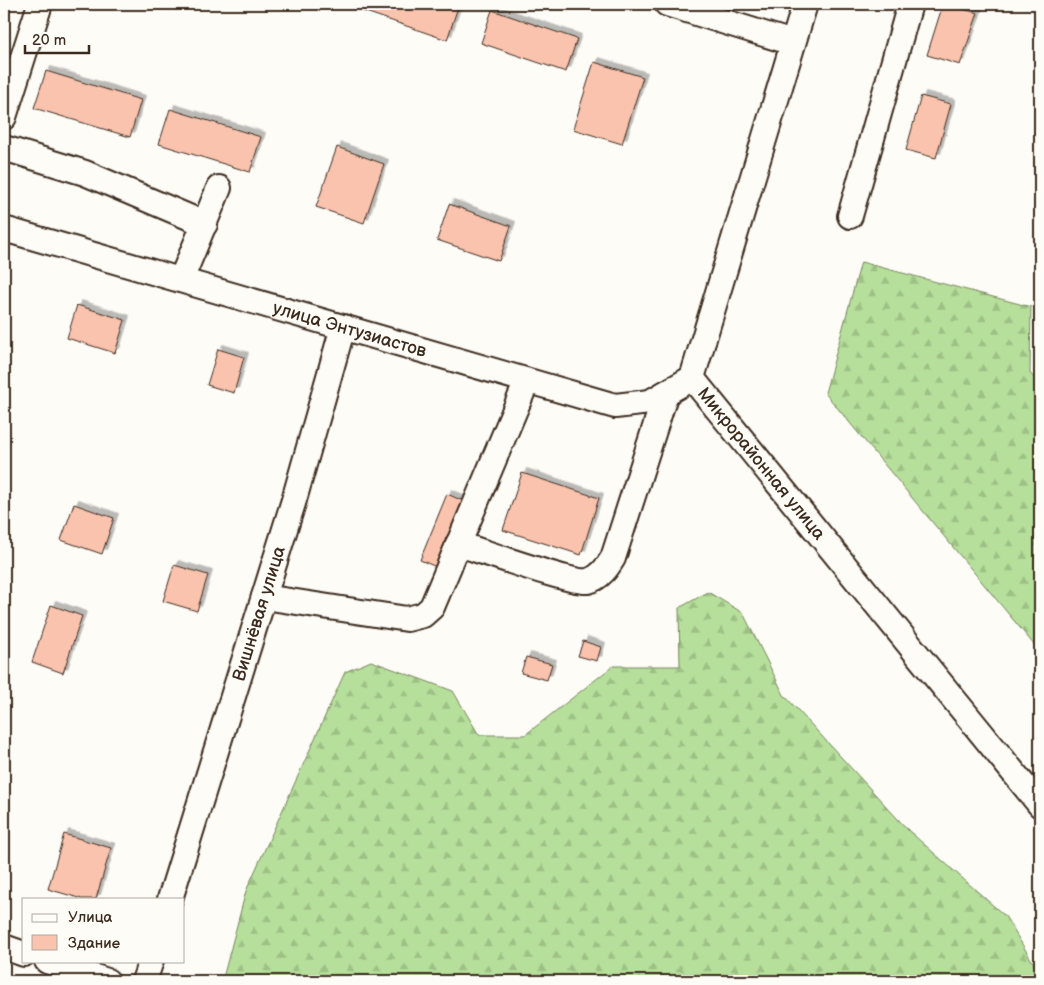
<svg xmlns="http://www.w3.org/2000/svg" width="1044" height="985" viewBox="0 0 1044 985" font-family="'Balsamiq Sans',sans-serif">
<defs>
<pattern id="forest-firs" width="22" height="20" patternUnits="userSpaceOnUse" patternTransform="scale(1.25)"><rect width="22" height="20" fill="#b6df9b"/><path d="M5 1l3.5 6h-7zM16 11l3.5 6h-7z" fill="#9dc085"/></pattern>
<filter id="shadow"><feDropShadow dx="4.5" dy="-4.5" stdDeviation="0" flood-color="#0004"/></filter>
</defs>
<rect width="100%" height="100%" fill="#fdfcf7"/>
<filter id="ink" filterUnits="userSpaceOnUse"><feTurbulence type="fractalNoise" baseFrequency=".02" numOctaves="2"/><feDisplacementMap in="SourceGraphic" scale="10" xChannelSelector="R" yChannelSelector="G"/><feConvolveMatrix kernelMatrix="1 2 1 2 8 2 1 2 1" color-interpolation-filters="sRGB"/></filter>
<g filter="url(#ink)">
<path fill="url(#forest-firs)" stroke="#78845c" d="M 861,262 L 1031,307 L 1030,373 L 1040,385 L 1040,652 L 825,393 Z
M 708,592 L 743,613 L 784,695 L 908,830 L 1005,916 L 1040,974 L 1040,981 L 225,981 L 223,978 L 246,891 L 345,672 L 371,661 L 453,691 L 479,735 L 525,735 L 613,666 L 680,666 L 679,608 Z"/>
<path fill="#fac3ae" stroke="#3b2a1e" filter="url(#shadow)" d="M 362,4 L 459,4 L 447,40 L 360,10 Z
M 943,4 L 978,13 L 960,65 L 927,55 Z
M 492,10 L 577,39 L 566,72 L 481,43 Z
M 594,62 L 643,77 L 622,144 L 573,129 Z
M 46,71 L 141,100 L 130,137 L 34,108 Z
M 921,96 L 951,104 L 936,158 L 906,150 Z
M 170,109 L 261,137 L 250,172 L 159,144 Z
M 337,147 L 384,164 L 364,223 L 316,207 Z
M 449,204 L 511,226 L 499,261 L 437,240 Z
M 77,305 L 125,320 L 115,353 L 67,338 Z
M 218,349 L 244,357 L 234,393 L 207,385 Z
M 522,473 L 599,498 L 581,555 L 503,530 Z
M 447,494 L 468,503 L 441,569 L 420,560 Z
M 74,504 L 114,518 L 102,554 L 61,540 Z
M 174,565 L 208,575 L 197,611 L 163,601 Z
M 51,605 L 82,616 L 63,673 L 32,662 Z
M 583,641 L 601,647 L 597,661 L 578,656 Z
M 526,657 L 552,664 L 547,680 L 521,673 Z
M 64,834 L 111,848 L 96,899 L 82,899 L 48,889 Z"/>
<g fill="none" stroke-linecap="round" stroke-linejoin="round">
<defs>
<g id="minor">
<path d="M 667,4 L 793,43"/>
<path id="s1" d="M 805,4 L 692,378 L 1040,805"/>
<path d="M 4,117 L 40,4"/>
<path d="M 4,148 L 85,173 L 205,224"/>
<path d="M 850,216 L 910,4"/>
<path id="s2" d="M 4,229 L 615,406 L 650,402 L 692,378"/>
<path d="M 181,280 L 219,188"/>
<path d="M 458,544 C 480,550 572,584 588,581 C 600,578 607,568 613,558 L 666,393"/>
<path d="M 264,597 L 407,619 L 423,615 L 432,607 L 527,381"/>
<path id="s3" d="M 170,899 L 294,500 L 343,327"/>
<path d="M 4,947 L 24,954"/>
<path d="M 47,961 L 107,981"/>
<path d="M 144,981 L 151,961"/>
</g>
</defs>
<use href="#minor" stroke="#3b2a1e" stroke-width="28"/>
<use href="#minor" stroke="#fdfcf7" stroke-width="24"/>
</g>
</g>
<g text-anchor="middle" stroke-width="4.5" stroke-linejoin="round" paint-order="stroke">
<g font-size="18" fill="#3b2a1e" stroke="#fdfcf7">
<text dy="6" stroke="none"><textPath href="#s2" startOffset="360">улица Энтузиастов</textPath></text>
<text dy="6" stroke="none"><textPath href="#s1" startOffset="501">Микрорайонная улица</textPath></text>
<text dy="6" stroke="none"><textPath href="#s3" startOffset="299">Вишнёвая улица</textPath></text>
</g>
</g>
<rect width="1044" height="985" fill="none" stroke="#fdfcf7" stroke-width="20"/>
<rect x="10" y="10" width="1024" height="965" fill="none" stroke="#3b2a1e" stroke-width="2" filter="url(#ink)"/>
<rect x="22" y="898" width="162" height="65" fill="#fdfcf7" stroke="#afa8a0"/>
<rect x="32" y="914" width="25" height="8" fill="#fdfcf7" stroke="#afa8a0"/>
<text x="68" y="922" font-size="15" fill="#3b2a1e">Улица</text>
<rect x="32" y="935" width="25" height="15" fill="#fac3ae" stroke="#afa8a0"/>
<text x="68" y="948" font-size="15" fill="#3b2a1e">Здание</text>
<path d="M25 45v8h64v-8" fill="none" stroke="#3b2a1e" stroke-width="2.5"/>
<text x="32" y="45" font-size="15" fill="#3b2a1e" stroke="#fdfcf7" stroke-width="4" paint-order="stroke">20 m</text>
</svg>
